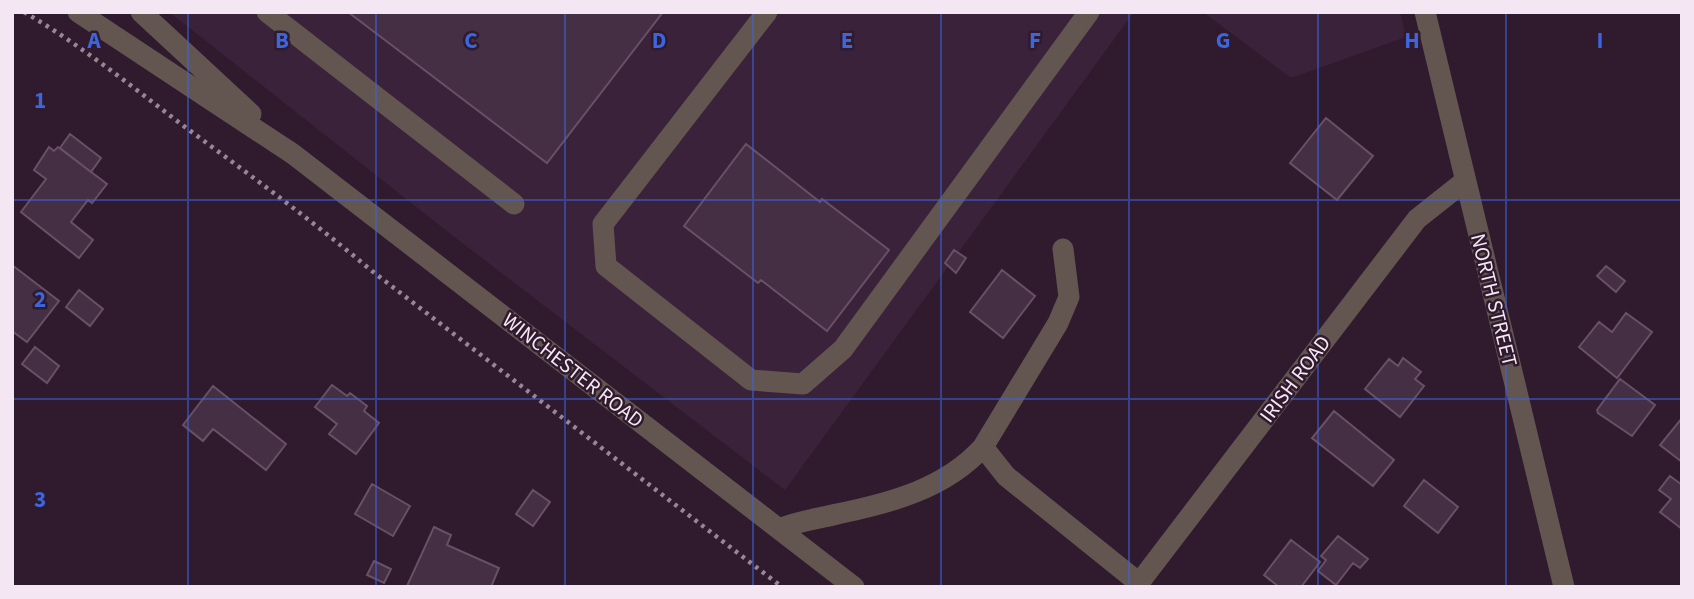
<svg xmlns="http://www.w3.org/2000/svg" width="1694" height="599" viewBox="0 0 1694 599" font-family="'Source Sans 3',sans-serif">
<rect width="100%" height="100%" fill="#2f1a2e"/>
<path fill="#3b223b" d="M 169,12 L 1134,12 L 785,490 L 448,232 Z
M 1203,12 L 1400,12 L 1406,37 L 1291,78 Z"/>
<path fill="#452f44" stroke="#685067" stroke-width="2" d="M 348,12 L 663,12 L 547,163 Z
M 1326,118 L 1373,156 L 1337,200 L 1290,163 Z
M 70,134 L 101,158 L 91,172 L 60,148 Z
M 746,144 L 820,202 L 822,199 L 889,250 L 827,331 L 761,280 L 758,283 L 684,226 Z
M 49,147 L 54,151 L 58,147 L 107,184 L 92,203 L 88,200 L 71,222 L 93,240 L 79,258 L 21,212 L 46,179 L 34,170 Z
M 954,250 L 966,258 L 956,273 L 945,263 Z
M 12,265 L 59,301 L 27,342 L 12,331 Z
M 1606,266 L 1625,281 L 1616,292 L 1597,276 Z
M 1002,270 L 1035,296 L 1003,338 L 970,312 Z
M 79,290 L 103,309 L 90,326 L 66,307 Z
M 1626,313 L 1652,332 L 1617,378 L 1579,347 L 1599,322 L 1612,332 Z
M 35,347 L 59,366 L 47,383 L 22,364 Z
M 1403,358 L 1421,372 L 1415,379 L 1424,386 L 1400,417 L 1365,389 L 1389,359 L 1398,366 Z
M 1620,379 L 1655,405 L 1632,436 L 1598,413 L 1597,410 Z
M 332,385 L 347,396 L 350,393 L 367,406 L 364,411 L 379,423 L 356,454 L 329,434 L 337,424 L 315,407 Z
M 213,386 L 286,444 L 266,470 L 213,429 L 203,441 L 183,425 Z
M 1334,411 L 1394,460 L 1373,486 L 1312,438 Z
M 1682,418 L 1682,462 L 1660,445 Z
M 1670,476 L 1682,485 L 1682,529 L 1660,512 L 1671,499 L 1659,490 Z
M 1424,480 L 1458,507 L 1438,533 L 1404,506 Z
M 372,484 L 410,506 L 393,536 L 355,514 Z
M 533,490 L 550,502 L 533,526 L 516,514 Z
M 434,527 L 451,535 L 447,545 L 499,568 L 491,587 L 407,586 Z
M 1338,536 L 1368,559 L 1360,568 L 1353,563 L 1336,585 L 1318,571 L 1326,560 L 1321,556 Z
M 1291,540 L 1320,562 L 1301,587 L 1279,587 L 1264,575 Z
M 374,561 L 391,569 L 384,583 L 367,575 Z"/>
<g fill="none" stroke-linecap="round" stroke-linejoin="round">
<path stroke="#988697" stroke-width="4.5" stroke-dasharray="3.5 5" stroke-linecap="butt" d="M 24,12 C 79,44 130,85 181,124 C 246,172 310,219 372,271 L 782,587"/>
<path stroke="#635550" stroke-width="21" d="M 78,12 L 293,154 L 854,587
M 141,12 L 251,114
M 267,12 L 514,204
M 767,12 L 603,224 L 606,266 L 751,380 L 803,384 L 843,349 L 1089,12
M 1425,12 L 1564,587
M 983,447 L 1058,323 L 1069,297 L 1063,249
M 779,529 C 798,521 817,519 837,514 C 890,503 945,489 983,447 L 1006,476 L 1139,583
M 1136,587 L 1417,219 L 1465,181"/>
</g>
<path fill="none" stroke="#3d65dc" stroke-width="2" stroke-opacity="0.55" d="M 188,12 L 188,587M 376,12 L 376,587M 565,12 L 565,587M 753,12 L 753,587M 941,12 L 941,587M 1129,12 L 1129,587M 1318,12 L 1318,587M 1506,12 L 1506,587M 12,200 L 1682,200M 12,399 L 1682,399"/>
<g text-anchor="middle" stroke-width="5" stroke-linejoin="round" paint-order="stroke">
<g font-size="21" fill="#f4e6f3" stroke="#2f1a2e">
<text transform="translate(1494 300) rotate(76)" y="7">NORTH STREET</text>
<text transform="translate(573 370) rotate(38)" y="7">WINCHESTER ROAD</text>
<text transform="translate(1295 379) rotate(-53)" y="7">IRISH ROAD</text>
</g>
</g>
<g font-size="23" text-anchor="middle" font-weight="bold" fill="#3d65dc" stroke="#2f1a2e" stroke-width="5" stroke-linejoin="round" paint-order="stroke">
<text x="94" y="48">A</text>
<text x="282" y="48">B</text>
<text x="471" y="48">C</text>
<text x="659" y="48">D</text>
<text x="847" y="48">E</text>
<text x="1035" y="48">F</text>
<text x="1223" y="48">G</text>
<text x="1412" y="48">H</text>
<text x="1600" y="48">I</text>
<text x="40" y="108">1</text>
<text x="40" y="307">2</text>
<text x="40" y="507">3</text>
</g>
<rect width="1694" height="599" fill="none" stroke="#f4e6f3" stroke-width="28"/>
</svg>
